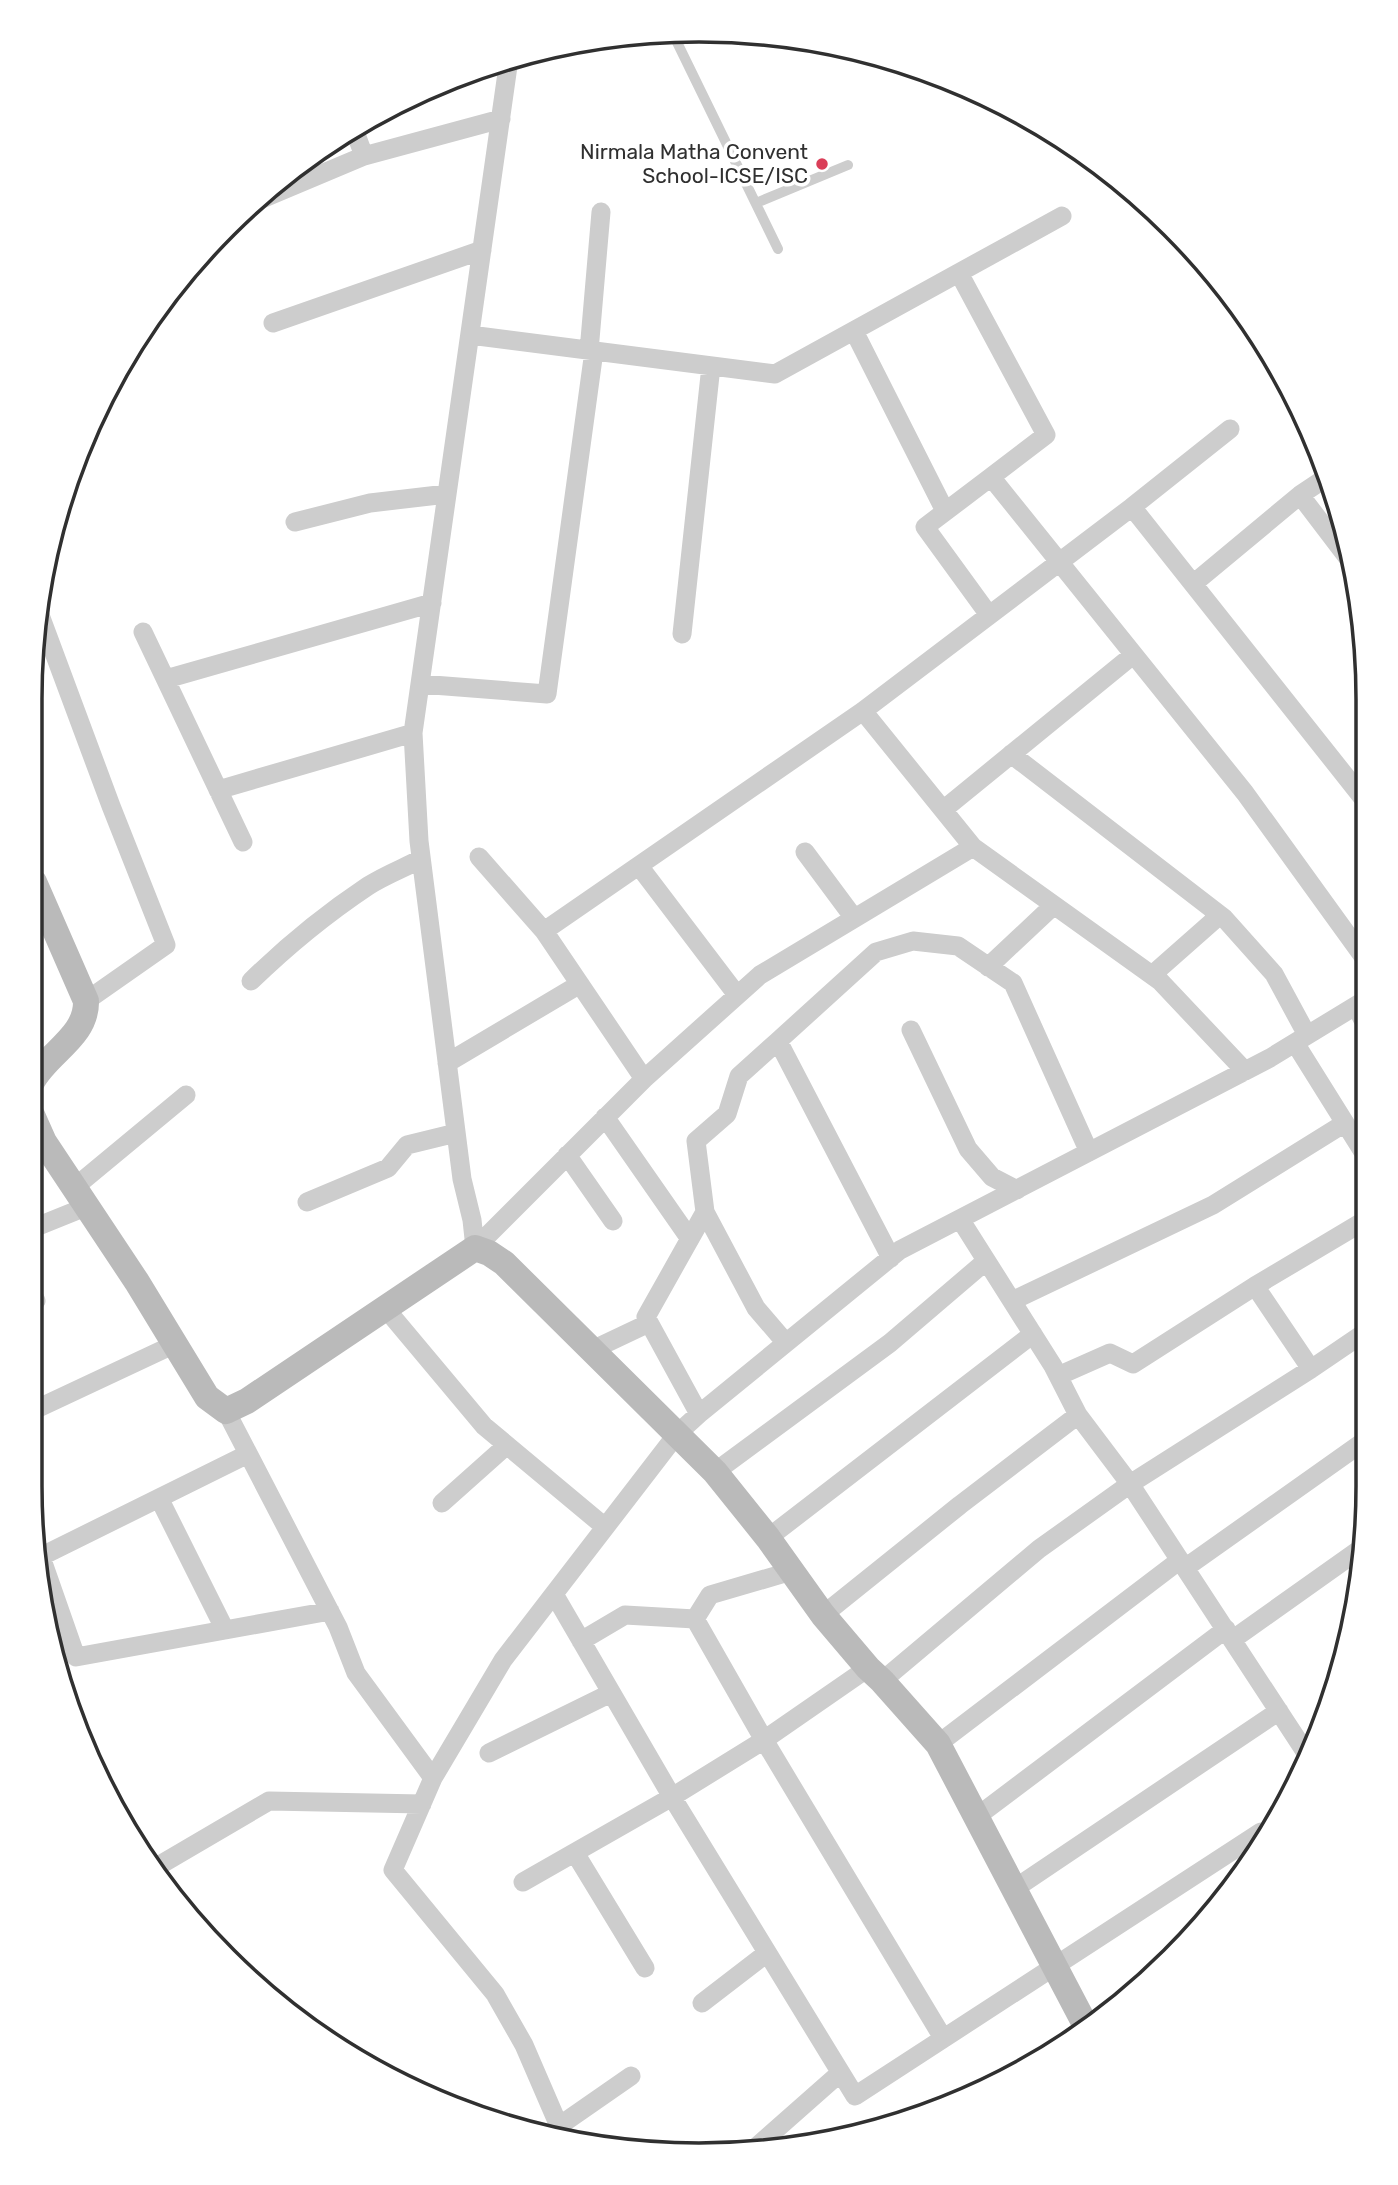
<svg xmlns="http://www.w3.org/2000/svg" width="1398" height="2185" viewBox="0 0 1398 2185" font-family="Rubik,sans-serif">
<rect width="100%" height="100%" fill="#fff"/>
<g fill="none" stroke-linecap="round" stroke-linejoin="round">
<path stroke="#cdcdcd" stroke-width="10" d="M 672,32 L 778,249
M 756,203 L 848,165"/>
<path stroke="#cdcdcd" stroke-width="19" d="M 354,129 L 364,156
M 257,201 L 364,156 L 501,119
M 959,273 L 1046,435 L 991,477
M 273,323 L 482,250
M 854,331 L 945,511
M 470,335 L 775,374 L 1062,216
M 589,351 L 601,212
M 1300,495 L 1351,562
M 1132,507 L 1230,429
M 295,522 L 370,503 L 447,494
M 1193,584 L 1300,495 L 1327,477
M 37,607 L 111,806 L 166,945 L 86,1001
M 989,615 L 925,527 L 991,477 L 1245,793 L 1365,959
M 143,632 L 243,842
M 682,634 L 711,366
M 166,679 L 432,603
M 420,684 L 547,694 L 594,351
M 863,711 L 973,847
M 1011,754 L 1224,918 L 1274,974 L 1307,1035
M 218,790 L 413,733
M 943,810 L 1133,655
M 805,852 L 854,918
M 479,857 L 544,931
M 639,866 L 737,995
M 988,967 L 1054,905
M 1152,975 L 1220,915
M 251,981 C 287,946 326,914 368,886 C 385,875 404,868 421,859
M 1356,1006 L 1365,1024
M 911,1030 L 968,1149 L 992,1177 L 1017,1190
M 778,1041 L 876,952 L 913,941 L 958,946 L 1013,983 L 1089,1152
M 1295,1043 L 1365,1155
M 447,1063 L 580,984
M 644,1079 L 544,931 L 863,711 L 1132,507 L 1366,802
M 605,1117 L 690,1239
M 567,1155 L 613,1221
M 75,1187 L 186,1095
M 307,1202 L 388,1168 L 407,1145 L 456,1133
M 705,1212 L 756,1308 L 786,1343
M 960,1219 L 1053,1366 L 1078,1415 L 1130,1484 L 1308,1756
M 31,1229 L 88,1206
M 475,1248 L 472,1220 L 462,1179 L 419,841 L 413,733 L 509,59
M 475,1248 L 644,1079 L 760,975 L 973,847 L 1160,981 L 1245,1071
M 31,1290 L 36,1301
M 1012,1301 L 1213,1205 L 1345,1123
M 386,1309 L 484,1426 L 605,1527
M 592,1350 L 649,1323
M 1311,1369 L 1364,1333
M 1058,1376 L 1110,1353 L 1133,1364 L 1255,1286
M 226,1411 L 338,1627 L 356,1673 L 433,1778 L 393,1870 L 495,1994 L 524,2045 L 562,2133
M 30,1412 L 175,1344
M 699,1414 L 646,1317 L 705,1212 L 696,1141 L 727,1114 L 739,1076 L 778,1041 L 891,1258
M 715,1472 L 890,1343 L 986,1261
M 159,1498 L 225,1630
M 442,1503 L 507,1445
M 768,1538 L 1033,1334
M 42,1556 L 248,1454
M 41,1557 L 76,1657 L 330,1611
M 1185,1568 L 1363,1442
M 554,1594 L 672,1797 L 855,2096 L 1261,1832
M 823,1615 L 960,1505 L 1078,1415
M 695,1619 L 764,1740 L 868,1668
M 1232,1640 L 1363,1547
M 581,1641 L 625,1615 L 695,1619 L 710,1595 L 792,1571
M 882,1681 L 1039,1549 L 1130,1484 L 1311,1369 L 1255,1286 L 1364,1221
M 938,1744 L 1180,1560
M 489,1753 L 611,1693
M 433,1778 L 503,1660 L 677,1434 L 699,1414 L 900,1250 L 1270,1058 L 1365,1000
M 975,1818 L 1226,1629
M 575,1853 L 645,1968
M 153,1869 L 269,1801 L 422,1804
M 523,1882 L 672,1797 L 764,1740 L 943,2038
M 1014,1889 L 1279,1711
M 702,2003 L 767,1953
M 559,2126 L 631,2076
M 755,2148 L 840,2073"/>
<path stroke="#bababa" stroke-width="26" d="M 32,1082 C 47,1053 87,1037 86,1001 L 34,882
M 32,1115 L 44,1142 L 137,1282 L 207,1397 L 226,1411 L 247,1401 L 475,1248 L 489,1253 L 504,1263 L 715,1472 L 768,1538 L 823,1615 L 868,1668 L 882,1681 L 938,1744 L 1087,2028"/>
</g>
<circle fill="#da3e58" stroke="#fff" stroke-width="2.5" cx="822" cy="164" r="7"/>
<g text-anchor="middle" stroke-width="7" stroke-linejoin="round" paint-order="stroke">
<g font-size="21" fill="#303030" stroke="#fff" text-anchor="end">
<text x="808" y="159">Nirmala Matha Convent<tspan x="808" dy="24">School-ICSE/ISC</tspan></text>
</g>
</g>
<path d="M0 0H1398V2185H0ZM699 42H699A657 657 0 0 1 1356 699V1486A657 657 0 0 1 699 2143H699A657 657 0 0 1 42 1486V699A657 657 0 0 1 699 42Z" fill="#fff" fill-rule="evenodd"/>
<path fill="none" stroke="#303030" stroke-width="3.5" d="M699 42H699A657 657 0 0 1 1356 699V1486A657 657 0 0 1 699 2143H699A657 657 0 0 1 42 1486V699A657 657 0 0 1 699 42Z"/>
</svg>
